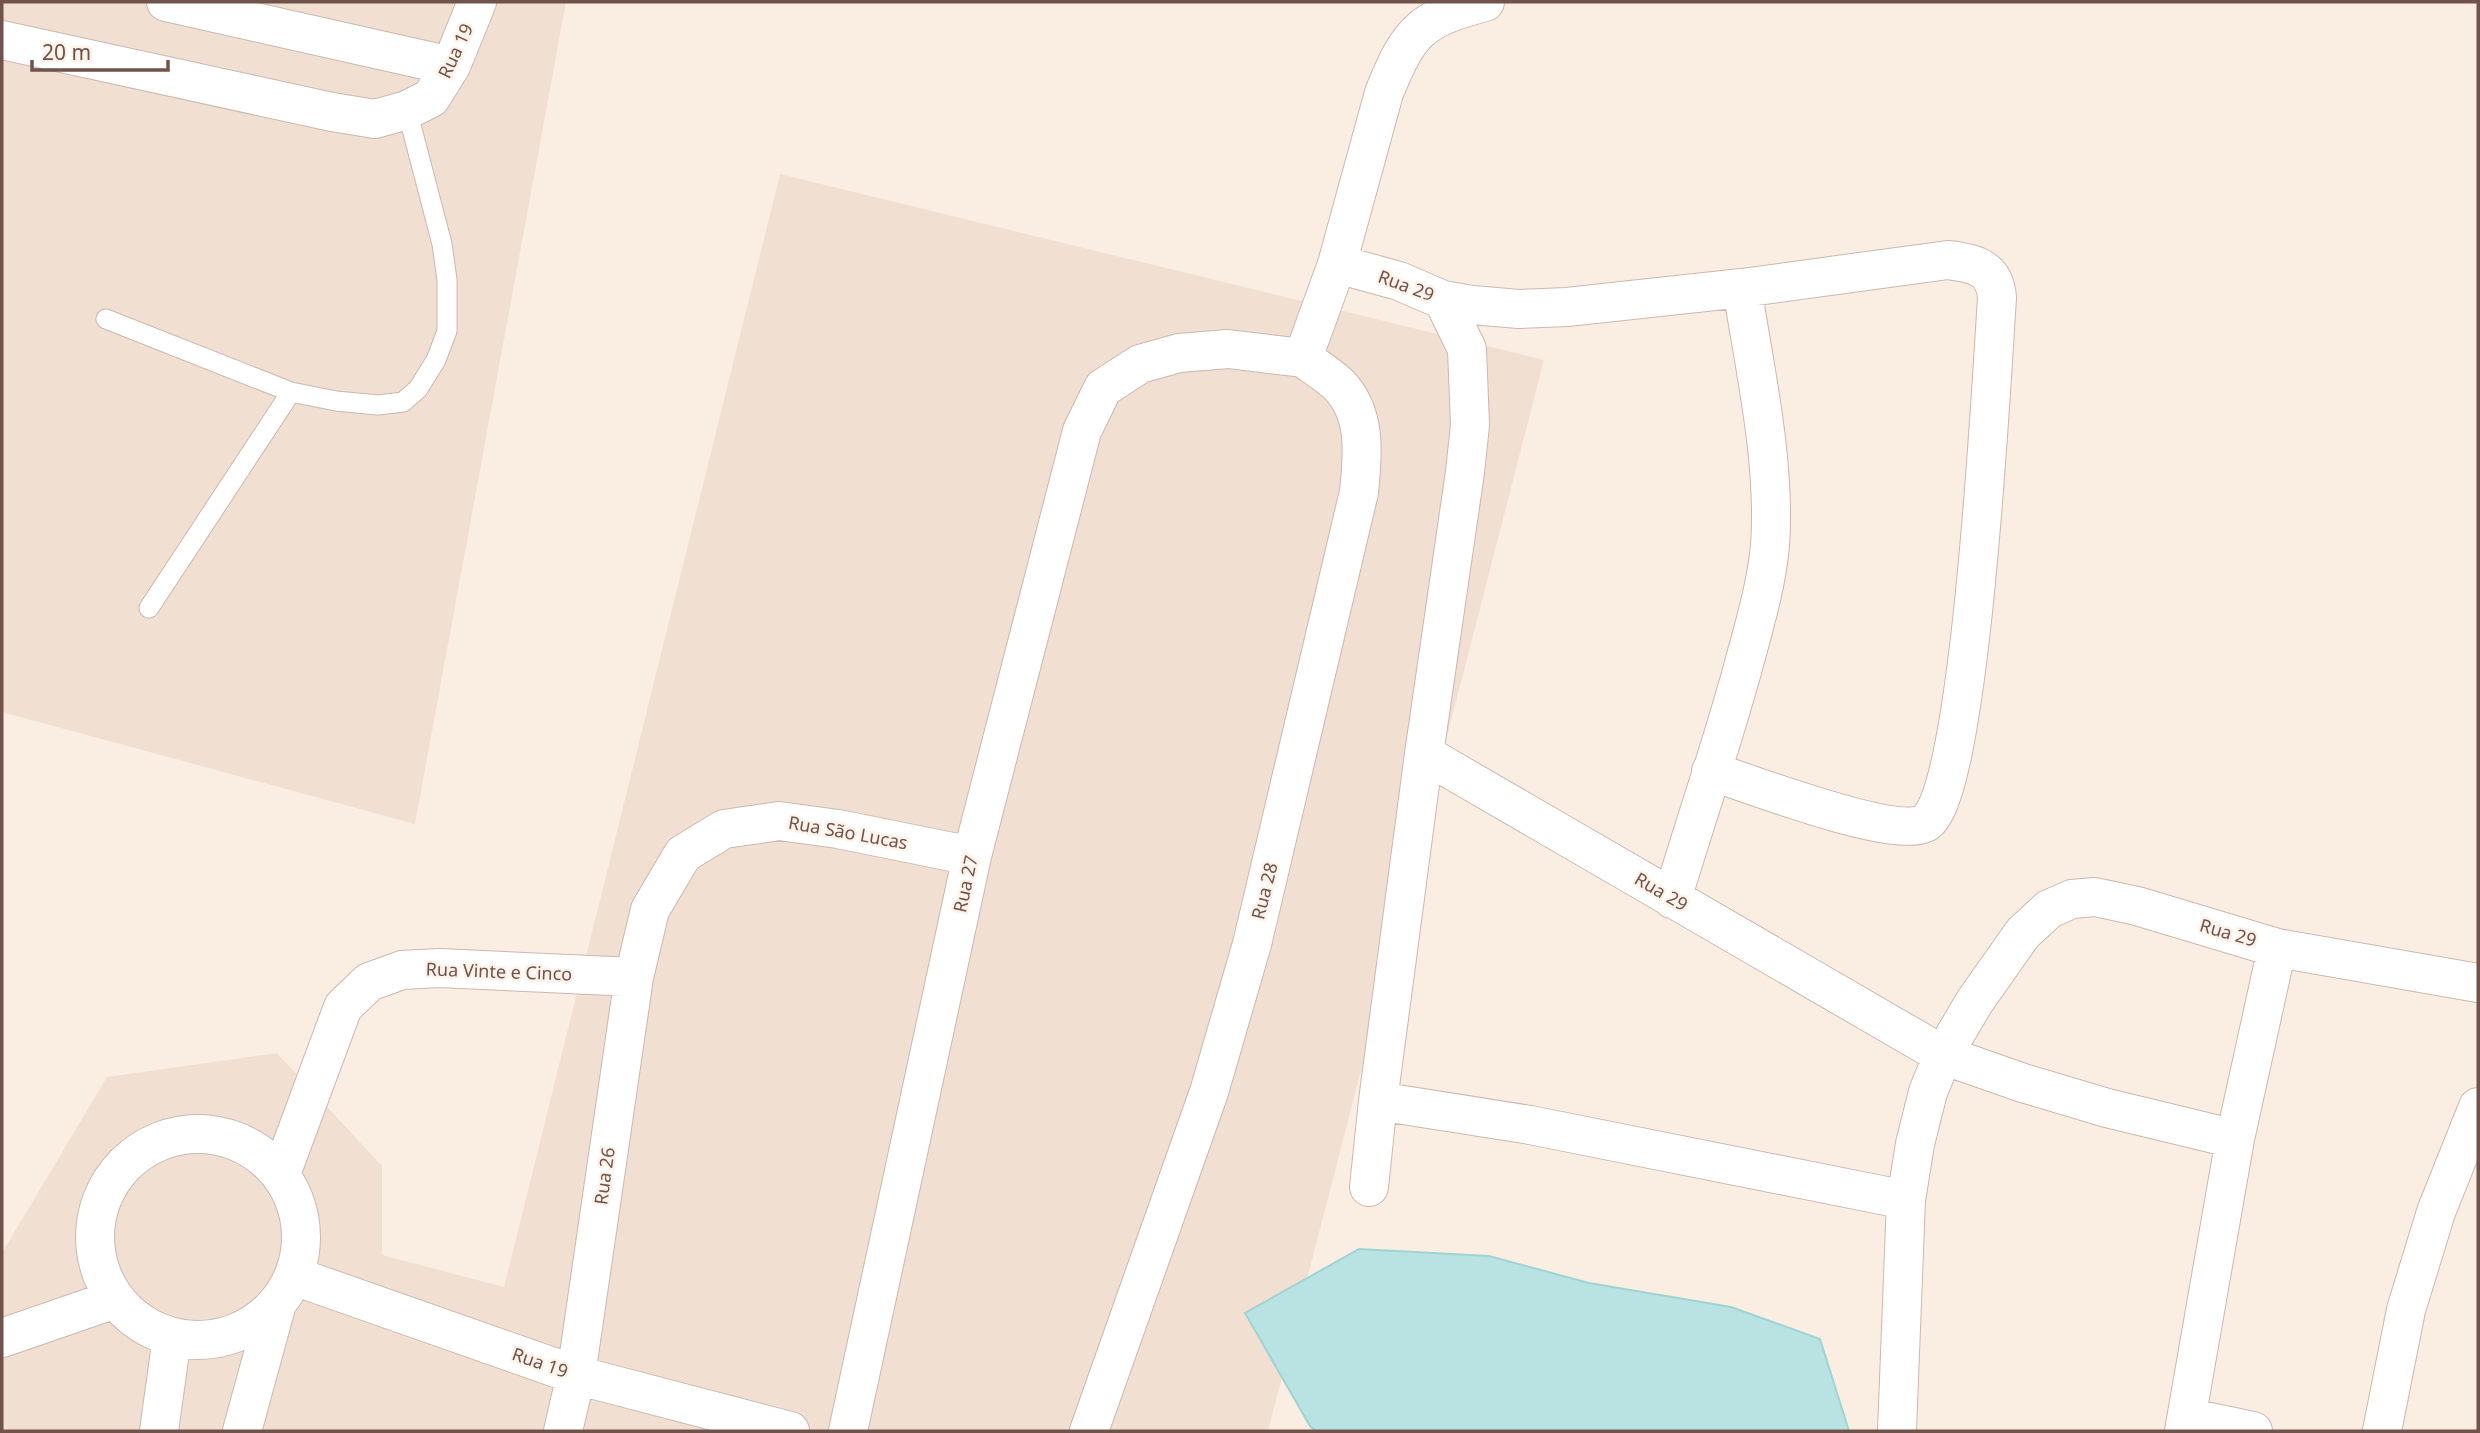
<svg xmlns="http://www.w3.org/2000/svg" width="2480" height="1433" viewBox="0 0 2480 1433" font-family="'Noto Sans',sans-serif">
<rect width="100%" height="100%" fill="#faeee3"/>
<path fill="#f1dfd2" d="M 2,2 L 566,2 L 415,824 L 2,712 Z
M 780,174 L 1544,360 L 1268,1431 L 2,1431 L 2,1253 L 107,1077 L 277,1053 L 382,1166 L 382,1255 L 504,1287 Z"/>
<path fill="#b9e2e2" stroke="#a0d3d3" stroke-width="2" d="M 1359,1249 L 1489,1256 L 1589,1283 L 1731,1307 L 1820,1339 L 1849,1431 L 1316,1431 L 1310,1426 L 1245,1313 Z"/>
<g fill="none" stroke-linecap="round" stroke-linejoin="round">
<defs>
<path id="service" d="M 106,319 L 291,392 L 336,401 L 378,405 L 403,402 L 418,389 L 436,360 L 447,331 L 447,280 L 442,244 L 407,110
M 149,608 L 291,392"/>
<path id="minor" d="M 166,2 L 451,66
M 2,40 L 332,112 L 375,119 L 407,110 L 431,98 L 451,66 L 477,2
M 1337,264 L 1399,281 L 1443,300 L 1472,305 L 1519,309 L 1567,307 L 1742,288 L 1948,260 C 1975,263 1995,268 1997,298 C 1992,368 1971,800 1925,823 C 1893,839 1750,784 1711,771
M 1303,358 L 1337,264 L 1384,93 C 1409,31 1420,19 1485,2
M 1424,754 L 1943,1055 L 2023,1083 L 2107,1108 L 2235,1139
M 1672,899 C 1695,823 1721,747 1742,671 C 1753,630 1766,588 1770,546 C 1776,463 1755,370 1742,288
M 1378,1101 L 1530,1125 L 1906,1200
M95 1237a103 103 0 1 1 206 0a103 103 0 1 1-206 0Z
M 281,1174 L 343,1007 L 369,982 L 402,970 L 440,968 L 634,977
M 1369,1187 L 1378,1101 L 1424,754 L 1465,472 L 1470,425 L 1467,349 L 1443,300
M 294,1276 L 576,1375 L 790,1431
M 2,1338 L 115,1299
M 2187,1417 L 2253,1431
M 159,1431 L 172,1337
M 242,1431 L 276,1307
M 563,1431 L 576,1375 L 634,977 L 650,910 L 683,854 L 724,829 L 779,821 L 838,829 L 972,856
M 848,1431 L 972,856 L 1082,431 L 1103,388 L 1140,364 L 1179,353 L 1228,349 L 1303,358
M 1089,1431 L 1209,1092 L 1252,944 L 1359,492 C 1363,454 1367,413 1338,384 C 1327,374 1314,366 1303,358
M 1897,1431 L 1906,1200 L 1915,1144 L 1928,1092 L 1943,1055 L 1975,1001 L 2023,933 L 2049,909 L 2072,899 L 2095,897 L 2137,906 L 2277,948 L 2478,983
M 2184,1431 L 2235,1139 L 2277,948
M 2382,1431 L 2406,1310 L 2436,1212 L 2478,1107"/>
</defs>
<use href="#service" stroke="#cdb7ae" stroke-width="21"/>
<use href="#minor" stroke="#cdb7ae" stroke-width="40"/>
<use href="#service" stroke="#fff" stroke-width="19"/>
<use href="#minor" stroke="#fff" stroke-width="38"/>
</g>
<g text-anchor="middle" stroke-width="5" stroke-linejoin="round" paint-order="stroke">
<g font-size="18" fill="#70534b" stroke="#fef2e9">
<text transform="translate(456 51) rotate(-65)" y="6">Rua 19</text>
<text transform="translate(1406 286) rotate(20)" y="6">Rua 29</text>
<text transform="translate(848 833) rotate(10)" y="6">Rua São Lucas</text>
<text transform="translate(966 884) rotate(-78)" y="6">Rua 27</text>
<text transform="translate(1265 891) rotate(-76)" y="6">Rua 28</text>
<text transform="translate(1661 892) rotate(30)" y="6">Rua 29</text>
<text transform="translate(2228 933) rotate(16)" y="6">Rua 29</text>
<text transform="translate(499 972) rotate(2)" y="6">Rua Vinte e Cinco</text>
<text transform="translate(605 1176) rotate(-82)" y="6">Rua 26</text>
<text transform="translate(540 1363) rotate(19)" y="6">Rua 19</text>
</g>
</g>
<rect width="2480" height="1433" fill="none" stroke="#70534b" stroke-width="7"/>
<path d="M32 60v10h136v-10" fill="none" stroke="#70534b" stroke-width="3.5"/>
<text x="42" y="60" font-size="21" fill="#70534b" stroke="#fef2e9" stroke-width="5" paint-order="stroke">20 m</text>
</svg>
